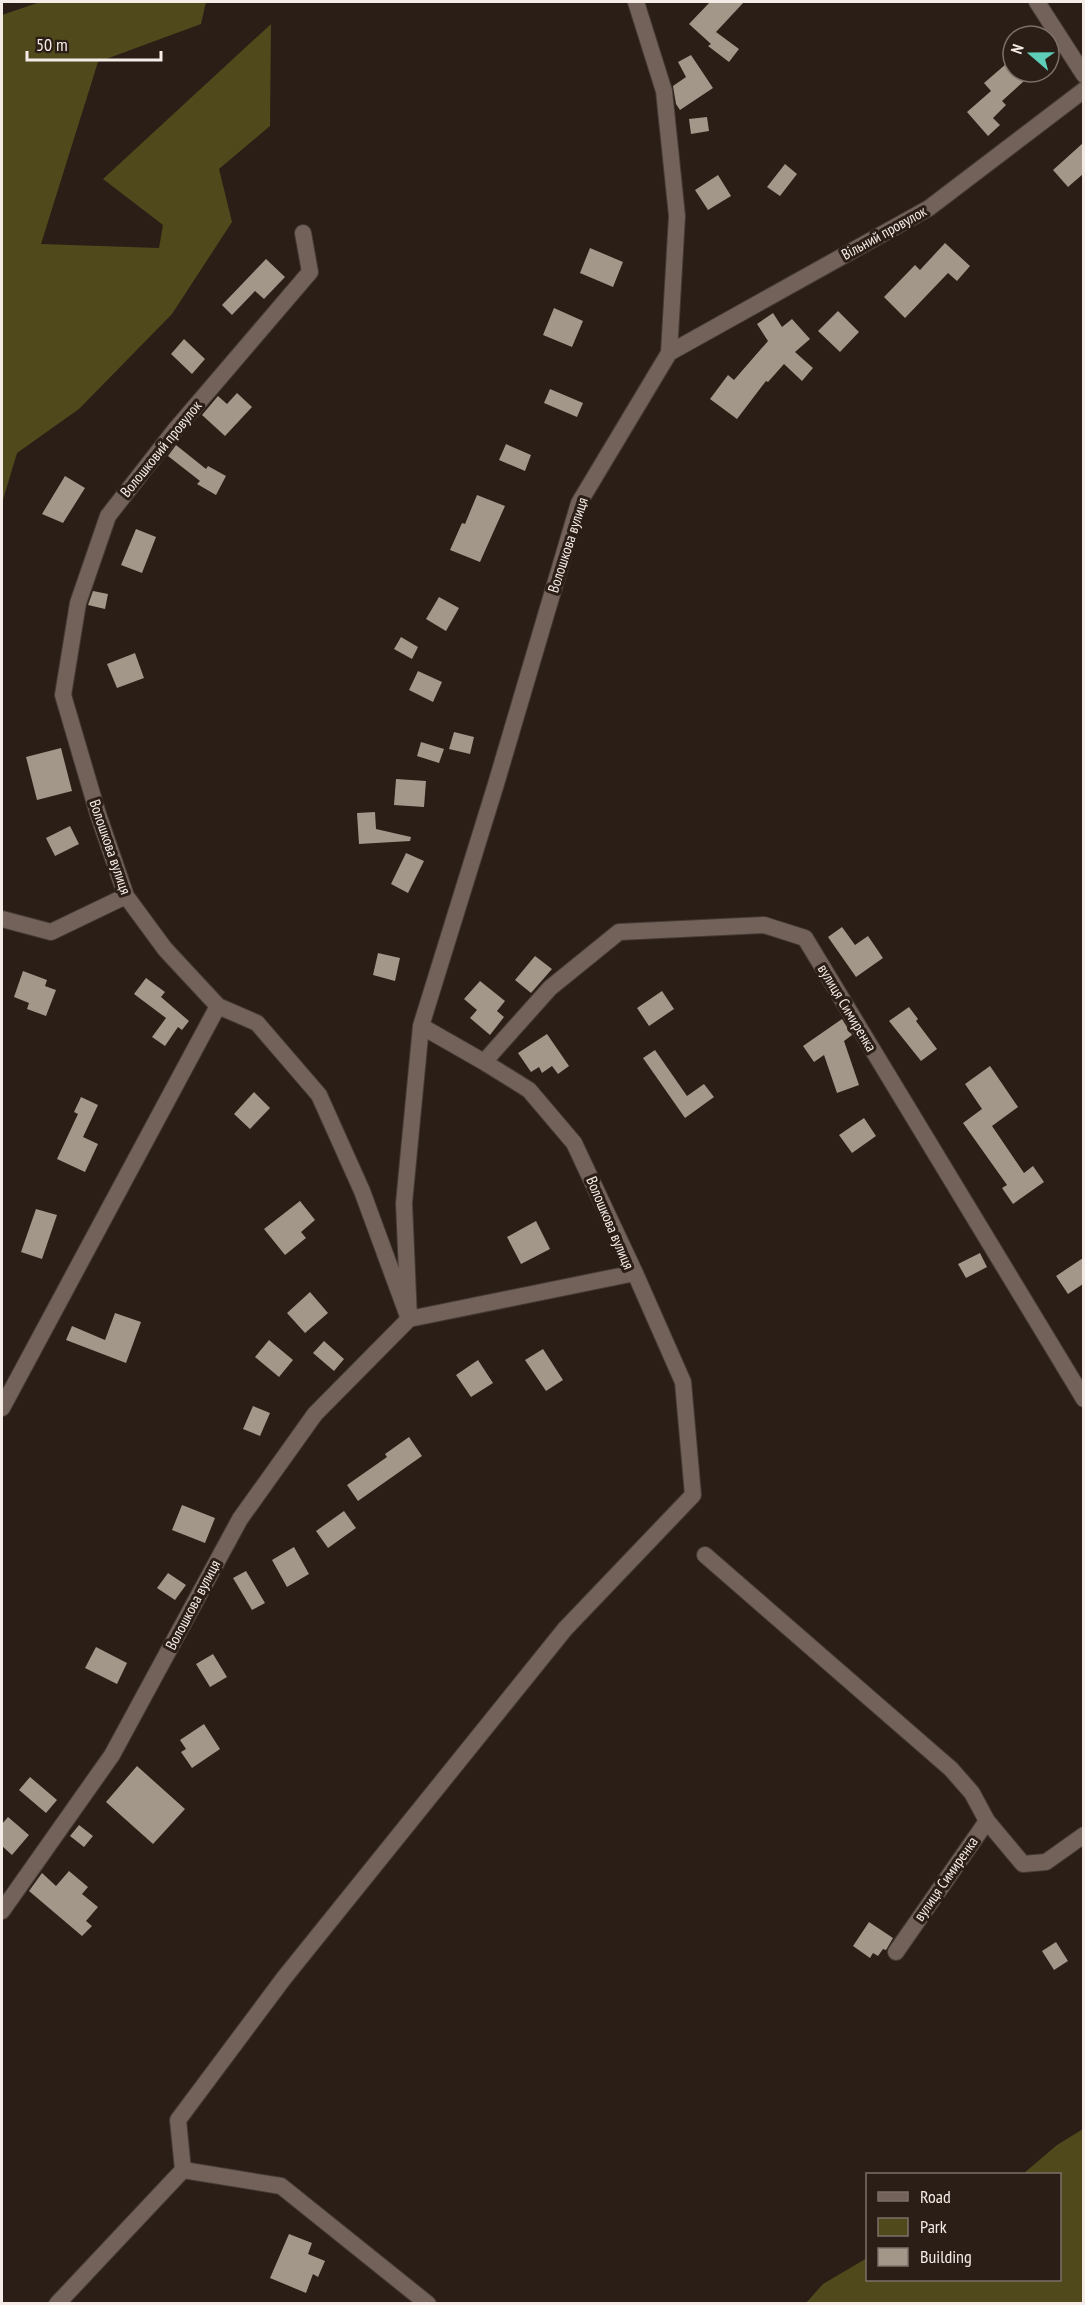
<svg xmlns="http://www.w3.org/2000/svg" width="1085" height="2305" viewBox="0 0 1085 2305" font-family="'PT Sans Narrow',sans-serif">
<rect width="100%" height="100%" fill="#2b1e16"/>
<path fill="#4f491c" d="M 40,2 L 206,2 L 201,24 L 98,62 L 41,244 L 159,248 L 163,225 L 103,179 L 271,24 L 270,126 L 219,169 L 232,222 L 172,314 L 79,409 L 17,453 L 2,503 L 2,15 Z
M 1083,2129 L 1083,2303 L 806,2303 L 823,2284 L 867,2258 L 868,2280 L 1060,2280 L 1060,2174 L 1023,2174 L 1057,2145 Z"/>
<path fill="#a29788" d="M 710,2 L 744,2 L 716,32 L 739,49 L 729,62 L 708,46 L 711,44 L 689,24 Z
M 691,55 L 713,88 L 680,110 L 676,104 L 673,86 L 686,77 L 678,62 Z
M 1013,58 L 1013,72 L 1034,72 L 1002,101 L 1006,105 L 993,118 L 1000,125 L 988,136 L 967,112 L 991,91 L 984,83 Z
M 707,117 L 709,131 L 691,134 L 689,119 Z
M 1083,143 L 1083,174 L 1068,187 L 1053,170 Z
M 785,164 L 797,174 L 780,196 L 767,187 Z
M 718,175 L 731,196 L 708,210 L 695,190 Z
M 945,243 L 970,266 L 957,281 L 948,273 L 905,318 L 884,297 L 915,265 L 920,270 Z
M 590,248 L 623,262 L 613,287 L 580,273 Z
M 266,259 L 285,277 L 264,299 L 255,291 L 232,315 L 222,305 Z
M 554,308 L 583,321 L 572,347 L 543,335 Z
M 838,311 L 859,332 L 840,352 L 818,331 Z
M 773,313 L 782,327 L 792,319 L 810,339 L 795,352 L 813,368 L 802,381 L 784,364 L 768,382 L 766,381 L 737,419 L 710,399 L 728,375 L 734,380 L 768,341 L 757,324 Z
M 184,339 L 205,359 L 192,374 L 171,354 Z
M 550,389 L 583,403 L 577,417 L 544,403 Z
M 237,393 L 252,407 L 225,436 L 202,415 L 218,396 L 227,404 Z
M 506,444 L 531,455 L 525,471 L 499,460 Z
M 176,445 L 206,469 L 208,466 L 226,476 L 216,495 L 197,484 L 200,481 L 168,456 Z
M 65,476 L 85,488 L 63,523 L 42,514 Z
M 477,495 L 505,506 L 480,562 L 450,550 L 462,523 L 465,524 Z
M 136,529 L 156,537 L 142,573 L 121,565 Z
M 93,591 L 108,594 L 105,609 L 88,605 Z
M 439,597 L 459,608 L 446,631 L 426,619 Z
M 401,637 L 418,647 L 412,659 L 394,649 Z
M 135,653 L 144,678 L 117,688 L 107,664 Z
M 418,671 L 442,682 L 433,702 L 409,690 Z
M 454,732 L 474,737 L 470,754 L 449,749 Z
M 421,742 L 444,749 L 439,763 L 417,756 Z
M 61,748 L 72,791 L 37,800 L 26,757 Z
M 396,779 L 426,781 L 424,807 L 394,805 Z
M 375,812 L 376,829 L 411,837 L 410,841 L 359,844 L 357,813 Z
M 70,826 L 79,844 L 55,856 L 46,838 Z
M 406,853 L 424,861 L 408,893 L 391,884 Z
M 842,927 L 855,945 L 868,936 L 883,958 L 856,977 L 828,937 Z
M 378,953 L 400,958 L 395,981 L 373,975 Z
M 535,956 L 552,969 L 531,993 L 515,980 Z
M 23,971 L 47,980 L 45,986 L 56,990 L 46,1016 L 27,1009 L 29,1003 L 14,997 Z
M 146,978 L 165,992 L 161,997 L 189,1021 L 182,1030 L 178,1027 L 165,1046 L 152,1037 L 166,1018 L 134,994 Z
M 480,981 L 505,1001 L 497,1011 L 504,1017 L 490,1035 L 470,1018 L 477,1010 L 464,999 Z
M 662,991 L 674,1009 L 649,1026 L 637,1008 Z
M 909,1007 L 918,1019 L 916,1021 L 937,1049 L 921,1061 L 889,1021 Z
M 842,1019 L 852,1035 L 844,1041 L 859,1085 L 837,1093 L 824,1055 L 814,1062 L 803,1046 Z
M 547,1034 L 569,1066 L 558,1074 L 552,1066 L 542,1073 L 539,1067 L 531,1072 L 518,1053 Z
M 655,1050 L 687,1096 L 704,1084 L 714,1097 L 685,1118 L 643,1058 Z
M 990,1066 L 1018,1107 L 992,1126 L 1024,1173 L 1033,1166 L 1044,1182 L 1013,1204 L 1002,1188 L 1007,1185 L 963,1123 L 982,1109 L 965,1084 Z
M 254,1092 L 270,1108 L 250,1129 L 234,1114 Z
M 81,1097 L 98,1105 L 83,1137 L 98,1144 L 85,1172 L 57,1159 L 78,1114 L 74,1112 Z
M 864,1118 L 876,1136 L 852,1153 L 839,1135 Z
M 300,1201 L 315,1220 L 301,1232 L 306,1238 L 285,1255 L 264,1229 Z
M 36,1209 L 57,1215 L 42,1259 L 21,1252 Z
M 536,1221 L 550,1249 L 521,1264 L 507,1237 Z
M 980,1253 L 987,1267 L 966,1278 L 958,1264 Z
M 1083,1258 L 1083,1284 L 1068,1294 L 1056,1276 Z
M 310,1292 L 328,1313 L 305,1333 L 287,1313 Z
M 115,1313 L 141,1322 L 126,1363 L 66,1340 L 72,1326 L 105,1340 Z
M 269,1340 L 293,1360 L 279,1377 L 255,1357 Z
M 324,1341 L 344,1359 L 334,1371 L 313,1353 Z
M 543,1349 L 563,1380 L 546,1391 L 525,1360 Z
M 478,1360 L 493,1383 L 471,1397 L 456,1375 Z
M 253,1406 L 270,1413 L 260,1436 L 243,1429 Z
M 409,1437 L 422,1456 L 358,1501 L 347,1485 L 387,1457 L 385,1454 Z
M 182,1505 L 215,1518 L 205,1543 L 172,1530 Z
M 344,1511 L 356,1528 L 328,1548 L 316,1531 Z
M 294,1547 L 309,1574 L 287,1587 L 272,1560 Z
M 246,1571 L 265,1603 L 252,1610 L 233,1578 Z
M 168,1573 L 186,1585 L 175,1600 L 157,1588 Z
M 96,1647 L 127,1663 L 117,1684 L 85,1668 Z
M 213,1654 L 227,1677 L 210,1687 L 196,1664 Z
M 204,1724 L 220,1749 L 192,1768 L 181,1752 L 186,1749 L 180,1740 Z
M 137,1766 L 185,1809 L 153,1844 L 106,1802 Z
M 30,1777 L 57,1800 L 46,1813 L 19,1790 Z
M 8,1817 L 29,1835 L 12,1855 L 2,1846 L 2,1824 Z
M 79,1825 L 93,1836 L 84,1847 L 70,1836 Z
M 69,1871 L 88,1887 L 82,1894 L 98,1907 L 86,1921 L 92,1926 L 82,1936 L 29,1891 L 42,1873 L 56,1886 Z
M 869,1922 L 893,1938 L 886,1950 L 883,1949 L 878,1956 L 873,1953 L 870,1958 L 853,1946 Z
M 1056,1942 L 1068,1961 L 1054,1970 L 1042,1951 Z
M 289,2234 L 312,2243 L 308,2254 L 325,2261 L 318,2277 L 313,2274 L 306,2293 L 270,2278 Z"/>
<g fill="none" stroke-linecap="round" stroke-linejoin="round">
<defs>
<path id="minor" d="M 1037,2 L 1084,75
M 303,233 L 310,272 L 175,430 L 108,516 L 78,603 L 63,695 L 98,814 L 126,896 L 165,949 L 218,1006 L 257,1023 L 319,1095 L 362,1191 L 409,1319 L 635,1273 L 574,1143 L 529,1090 L 484,1062 L 421,1026
M 669,353 L 929,208 L 1084,90
M 2,919 L 51,932 L 126,896
M 484,1062 L 550,988 L 619,932 L 764,925 L 805,938 L 1084,1399
M 2,1408 L 218,1006
M 705,1555 L 951,1769 L 972,1793 L 987,1821
M 2,1911 L 112,1755 L 240,1519 L 315,1414 L 409,1319 L 404,1203 L 421,1026 L 496,784 L 579,503 L 669,353 L 677,216 L 664,91 L 636,2
M 896,1952 L 987,1821 L 1023,1864 L 1046,1862 L 1084,1835
M 183,2170 L 281,2186 L 428,2304
M 57,2304 L 183,2170 L 178,2120 L 284,1978 L 565,1629 L 693,1495 L 683,1382 L 635,1273"/>
</defs>
<use href="#minor" stroke="#453a35" stroke-width="18"/>
<use href="#minor" stroke="#72625a" stroke-width="16"/>
</g>
<g text-anchor="middle" stroke-width="6" stroke-linejoin="round" paint-order="stroke">
<g font-size="15" fill="#f5ece7" stroke="#2b1e16">
<text transform="translate(884 233) rotate(-29)" y="5">Вільний провулок</text>
<text transform="translate(161 449) rotate(-51)" y="5">Волошковий провулок</text>
<text transform="translate(568 545) rotate(-72)" y="5">Волошкова вулиця</text>
<text transform="translate(110 847) rotate(71)" y="5">Волошкова вулиця</text>
<text transform="translate(847 1008) rotate(59)" y="5">вулиця Симиренка</text>
<text transform="translate(610 1223) rotate(67)" y="5">Волошкова вулиця</text>
<text transform="translate(193 1605) rotate(-62)" y="5">Волошкова вулиця</text>
<text transform="translate(946 1879) rotate(-55)" y="5">вулиця Симиренка</text>
</g>
</g>
<rect width="1085" height="2305" fill="none" stroke="#f5ece7" stroke-width="6"/>
<rect x="866" y="2173" width="195" height="108" fill="#2b1e16" stroke="#7c706a" stroke-width="1.5"/>
<rect x="878" y="2192" width="30" height="9" fill="#72625a" stroke="#7c706a" stroke-width="1.5"/>
<text x="920" y="2203" font-size="18" fill="#f5ece7">Road</text>
<rect x="878" y="2218" width="30" height="18" fill="#4f491c" stroke="#7c706a" stroke-width="1.5"/>
<text x="920" y="2233" font-size="18" fill="#f5ece7">Park</text>
<rect x="878" y="2248" width="30" height="18" fill="#a29788" stroke="#7c706a" stroke-width="1.5"/>
<text x="920" y="2263" font-size="18" fill="#f5ece7">Building</text>
<g transform="translate(1031 54) rotate(290)"><circle r="28" fill="#2b1e16" stroke="#7c706a" stroke-width="1.5"/>
<path d="M0-4.5L10 22L0 15L-10 22Z" fill="#5eceb8"/>
<text y="-9" font-size="16" font-weight="bold" text-anchor="middle" fill="#f5ece7">N</text>
</g>
<path d="M27 51v9h134v-9" fill="none" stroke="#f5ece7" stroke-width="3"/>
<text x="36" y="51" font-size="18" fill="#f5ece7" stroke="#2b1e16" stroke-width="4.5" paint-order="stroke">50 m</text>
</svg>
